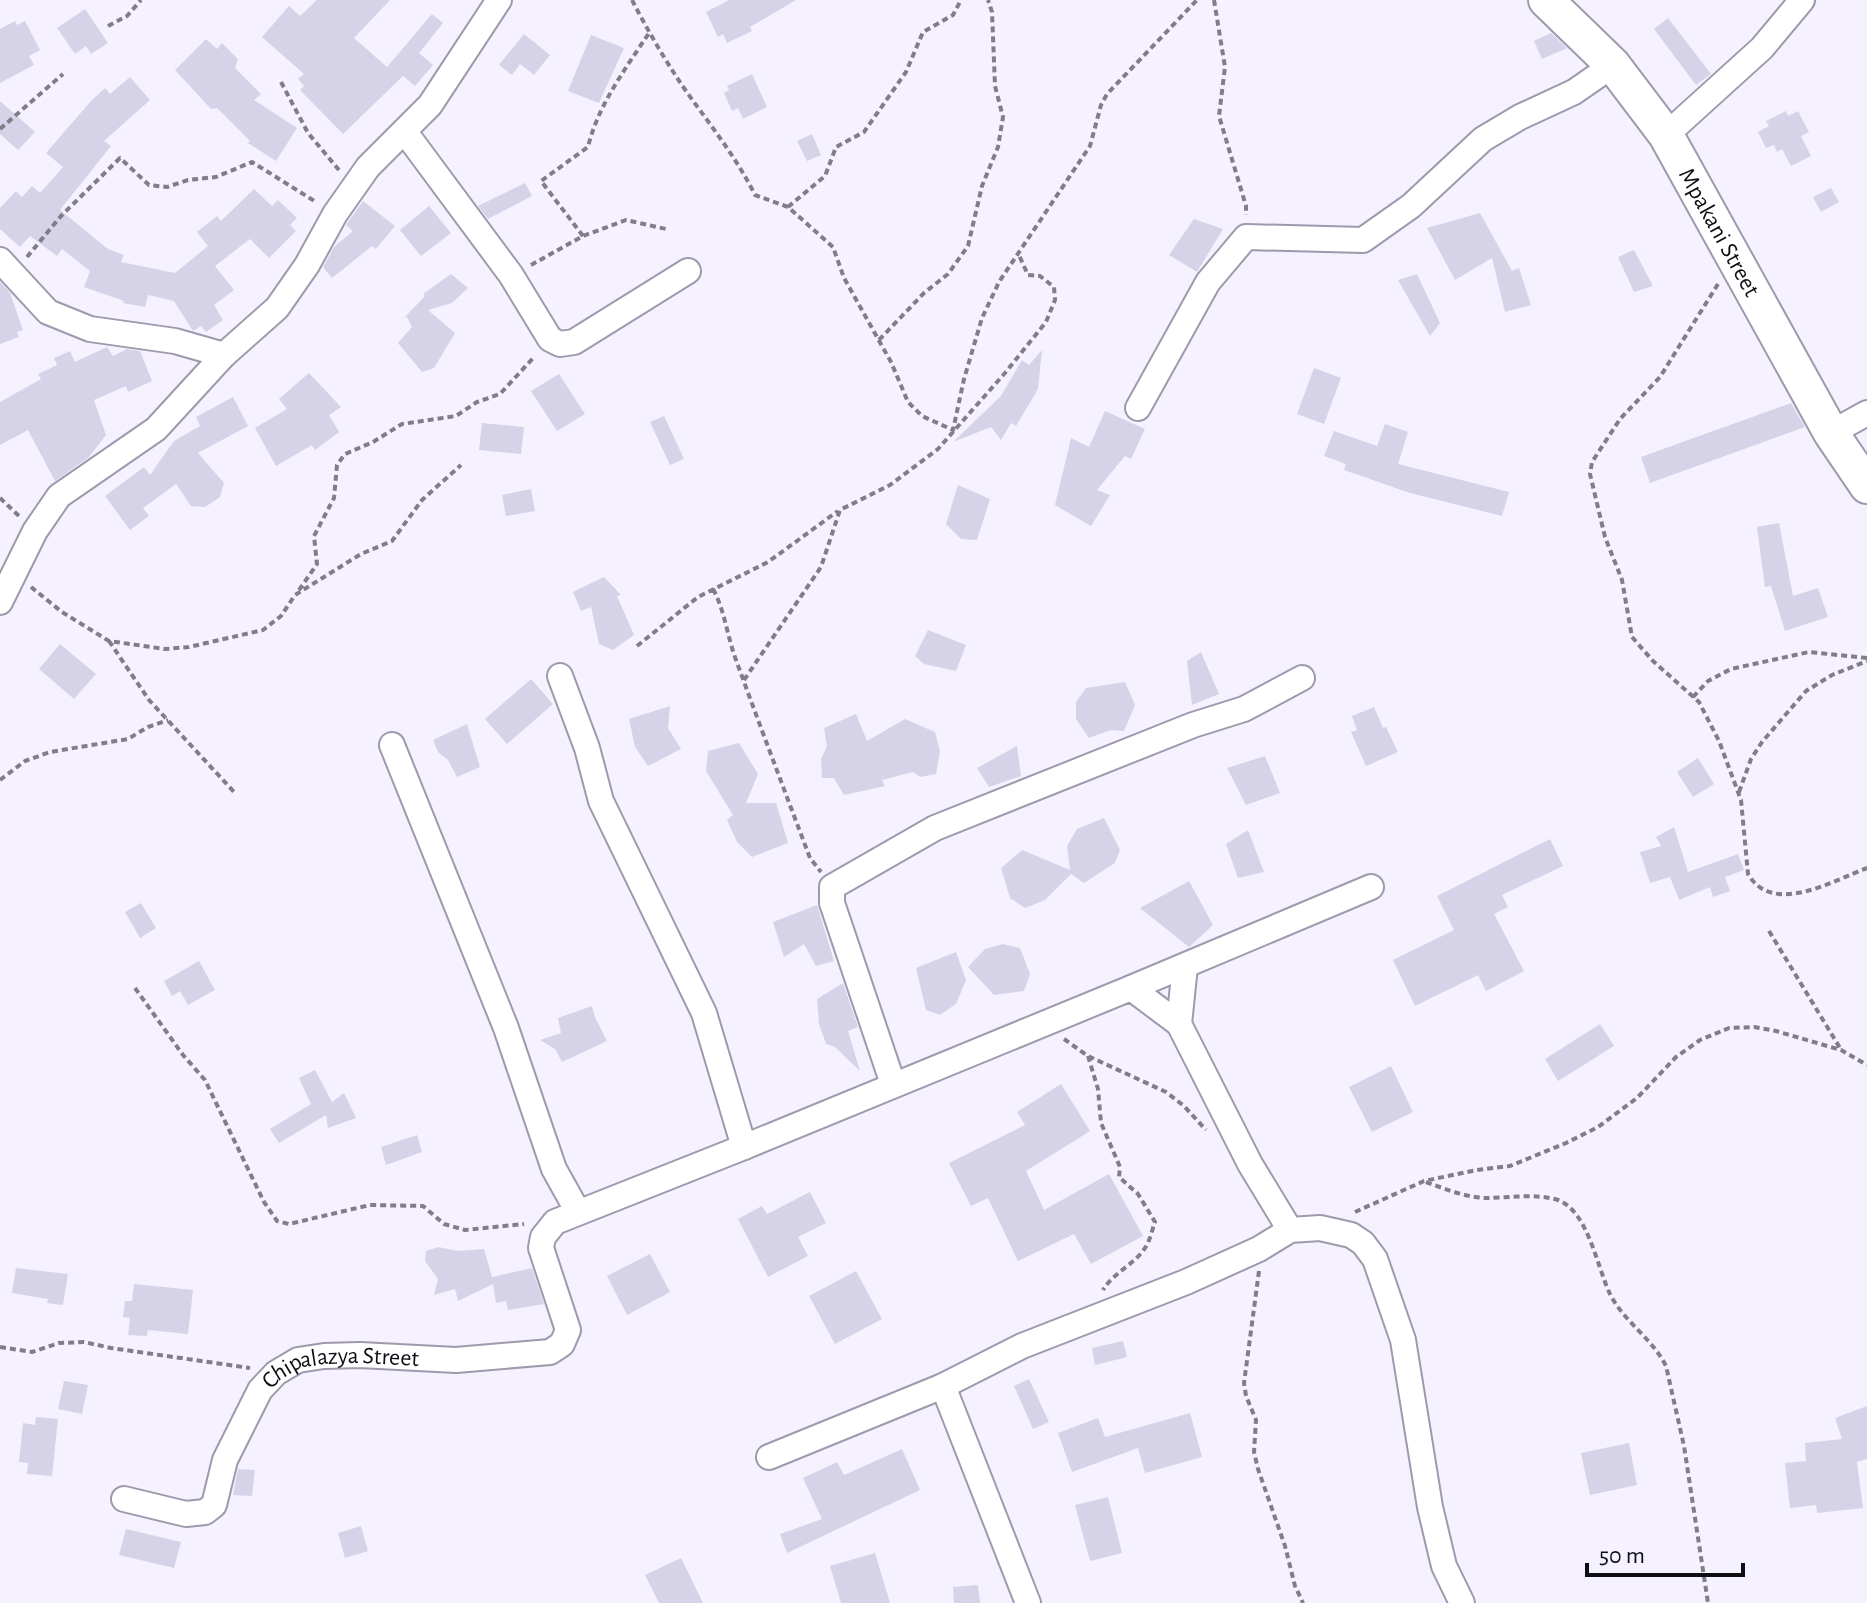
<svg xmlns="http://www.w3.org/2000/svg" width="1867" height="1603" viewBox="0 0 1867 1603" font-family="'Alegreya Sans',sans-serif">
<rect width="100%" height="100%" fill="#f5f1fe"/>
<path fill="#d6d3e8" d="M 317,0 L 390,0 L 354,38 L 387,67 L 432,14 L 443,23 L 419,53 L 433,65 L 415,86 L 403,76 L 343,134 L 300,90 L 304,86 L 298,79 L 304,74 L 262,37 L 289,6 L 300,16 Z
M 729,0 L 796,0 L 750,27 L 752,31 L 727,43 L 723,34 L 718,37 L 706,12 Z
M 85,9 L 108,43 L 91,54 L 86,46 L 75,54 L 57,28 Z
M 1668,18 L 1711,74 L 1696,85 L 1654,29 Z
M 15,21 L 17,25 L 25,21 L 40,50 L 29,56 L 34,65 L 0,83 L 0,29 Z
M 1551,33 L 1567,48 L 1542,59 L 1534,41 Z
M 524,34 L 550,55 L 534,75 L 520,64 L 512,75 L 499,65 Z
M 591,35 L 624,48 L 599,103 L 568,91 Z
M 206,39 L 217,49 L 222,43 L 238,59 L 235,68 L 261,94 L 254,100 L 297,128 L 276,161 L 248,143 L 250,141 L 217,108 L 211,109 L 175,70 Z
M 752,74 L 767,107 L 743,119 L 738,108 L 732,111 L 724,93 L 729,90 L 727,86 Z
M 130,77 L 150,100 L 104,141 L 111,146 L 60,210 L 108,249 L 124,255 L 121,262 L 175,273 L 208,246 L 197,232 L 217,216 L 221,221 L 254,189 L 272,206 L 278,200 L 297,218 L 290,225 L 296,231 L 269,258 L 250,239 L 215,266 L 234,290 L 214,305 L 223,320 L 206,332 L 201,326 L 193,331 L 174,301 L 148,295 L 145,307 L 123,303 L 124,301 L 84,287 L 90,271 L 62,249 L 57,256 L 30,236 L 20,247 L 0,229 L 0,208 L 16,191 L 22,197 L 32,186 L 40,193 L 63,167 L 46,153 L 91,101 L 105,88 L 110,94 Z
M 0,101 L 35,132 L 18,150 L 0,134 Z
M 1786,111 L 1788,116 L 1798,111 L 1809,132 L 1801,136 L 1811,156 L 1791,166 L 1782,149 L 1777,152 L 1774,145 L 1766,148 L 1758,132 L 1769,126 L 1766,121 Z
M 812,134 L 821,155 L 807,161 L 797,141 Z
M 525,183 L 532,196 L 488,219 L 478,206 Z
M 1831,188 L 1839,202 L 1821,212 L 1813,197 Z
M 363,201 L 395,226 L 376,249 L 372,246 L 332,278 L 323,267 L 334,247 L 353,231 L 346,225 Z
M 429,206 L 451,233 L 421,256 L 400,230 Z
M 1480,213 L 1512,271 L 1519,268 L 1531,305 L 1505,312 L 1492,258 L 1455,280 L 1427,228 Z
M 1194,219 L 1223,229 L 1197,272 L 1169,255 Z
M 1634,250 L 1653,286 L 1634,292 L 1618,257 Z
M 451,274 L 468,288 L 452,303 L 428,310 L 455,333 L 434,368 L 422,372 L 398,343 L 412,327 L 407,317 L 404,318 L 425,296 L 423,294 Z
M 1417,274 L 1440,323 L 1430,336 L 1398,280 Z
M 0,282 L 10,293 L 23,330 L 17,332 L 19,337 L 0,344 Z
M 107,347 L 113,356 L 127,349 L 140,351 L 152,381 L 128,392 L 126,386 L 94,400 L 106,435 L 89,457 L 55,481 L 28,430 L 0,445 L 0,402 L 41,379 L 38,374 L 57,365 L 54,358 L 70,351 L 75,362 Z
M 1042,350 L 1038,389 L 1016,426 L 1011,423 L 1001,440 L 991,427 L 953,442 L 1001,396 L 1022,360 L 1029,365 Z
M 1314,368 L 1341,378 L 1324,424 L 1297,414 Z
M 309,373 L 341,407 L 329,415 L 339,432 L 315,450 L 312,445 L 276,466 L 255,428 L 287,409 L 279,399 Z
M 559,374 L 585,414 L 557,431 L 531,391 Z
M 233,397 L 248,426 L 198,453 L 224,483 L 220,497 L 205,507 L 191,506 L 176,484 L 143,508 L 149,516 L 130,530 L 105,496 L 144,467 L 150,475 L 174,441 L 200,426 L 196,417 Z
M 1791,403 L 1805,427 L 1650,483 L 1641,457 Z
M 1105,411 L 1145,429 L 1131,459 L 1125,456 L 1097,490 L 1110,495 L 1091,526 L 1055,505 L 1071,438 L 1089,447 Z
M 664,416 L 684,459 L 670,465 L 650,422 Z
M 482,423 L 524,427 L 521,454 L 479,450 Z
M 1385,424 L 1408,432 L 1398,464 L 1509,492 L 1502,516 L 1410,493 L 1344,470 L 1346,464 L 1324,456 L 1334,431 L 1377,446 Z
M 958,485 L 990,499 L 977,540 L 961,539 L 946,524 Z
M 531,489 L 535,511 L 506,516 L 502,495 Z
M 1779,523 L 1793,596 L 1818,588 L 1828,617 L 1785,631 L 1771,586 L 1765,587 L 1757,527 Z
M 604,577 L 621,595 L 617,596 L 634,635 L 613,650 L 599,644 L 591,607 L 581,611 L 573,592 Z
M 928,630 L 966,645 L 956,671 L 924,664 L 915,656 Z
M 60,644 L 96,674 L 74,699 L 39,669 Z
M 1201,652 L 1219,694 L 1192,705 L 1187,661 Z
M 531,679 L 553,704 L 507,744 L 485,719 Z
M 1125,682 L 1135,705 L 1124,731 L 1111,730 L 1089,738 L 1076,719 L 1076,702 L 1086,688 Z
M 670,706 L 668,728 L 681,749 L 648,766 L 635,747 L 629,719 Z
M 1374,707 L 1383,728 L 1386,727 L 1398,752 L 1366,766 L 1351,732 L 1357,730 L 1352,716 Z
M 856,714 L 867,741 L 905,719 L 935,732 L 940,751 L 936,774 L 920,777 L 913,772 L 882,780 L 885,786 L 844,795 L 834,778 L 822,778 L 821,759 L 827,746 L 824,728 Z
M 467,724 L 480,767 L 457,777 L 448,760 L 438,752 L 433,740 Z
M 739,743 L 758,774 L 746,803 L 776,803 L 788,843 L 752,857 L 737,842 L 727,820 L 733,815 L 706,771 L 708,751 Z
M 1017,746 L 1021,776 L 989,787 L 977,768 Z
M 1265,756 L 1280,793 L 1246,805 L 1227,768 Z
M 1698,758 L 1714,784 L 1693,797 L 1677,772 Z
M 1104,818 L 1120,850 L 1115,863 L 1084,883 L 1071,874 L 1045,900 L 1025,908 L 1010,898 L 1001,868 L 1022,850 L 1070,870 L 1067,846 L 1077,829 Z
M 1674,827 L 1688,872 L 1738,854 L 1744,870 L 1725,877 L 1730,891 L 1713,897 L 1710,887 L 1679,900 L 1670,877 L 1650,883 L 1640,852 L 1661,846 L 1656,837 Z
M 1248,830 L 1264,872 L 1238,878 L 1226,844 Z
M 1550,839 L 1563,866 L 1502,895 L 1508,907 L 1494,914 L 1524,971 L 1486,991 L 1478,975 L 1415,1006 L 1393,960 L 1454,930 L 1437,896 Z
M 1189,881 L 1213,925 L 1189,947 L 1140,908 Z
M 141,903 L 156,928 L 140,938 L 125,912 Z
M 817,905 L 834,961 L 816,966 L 804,944 L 784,957 L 773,922 Z
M 1003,944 L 1020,948 L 1030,974 L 1024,991 L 994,995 L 968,967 L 985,949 Z
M 956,952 L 966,980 L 956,1004 L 940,1015 L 926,1010 L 916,968 Z
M 199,961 L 215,990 L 188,1005 L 180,991 L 172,996 L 164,981 Z
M 843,983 L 858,1027 L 848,1031 L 860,1071 L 835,1047 L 826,1044 L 819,1024 L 817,999 Z
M 592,1006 L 595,1017 L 607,1041 L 562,1062 L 555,1049 L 540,1040 L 561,1033 L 558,1018 Z
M 1600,1024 L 1614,1046 L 1558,1081 L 1545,1059 Z
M 1391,1066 L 1413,1112 L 1372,1132 L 1349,1087 Z
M 315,1070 L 332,1102 L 344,1093 L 356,1118 L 328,1128 L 326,1115 L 279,1143 L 270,1129 L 311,1104 L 299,1078 Z
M 1061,1084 L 1090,1131 L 1026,1171 L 1044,1210 L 1109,1174 L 1143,1236 L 1091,1264 L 1074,1234 L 1018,1261 L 988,1198 L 971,1206 L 949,1163 L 1025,1125 L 1017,1112 Z
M 417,1135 L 422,1152 L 386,1165 L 381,1147 Z
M 810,1192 L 826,1223 L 798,1237 L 808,1256 L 768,1277 L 738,1219 L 762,1206 L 767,1214 Z
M 438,1247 L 458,1251 L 484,1249 L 492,1277 L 532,1268 L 544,1304 L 508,1310 L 506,1301 L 496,1303 L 493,1284 L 458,1301 L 455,1289 L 434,1295 L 438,1279 L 425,1261 L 426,1251 Z
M 650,1254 L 670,1292 L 627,1315 L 607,1276 Z
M 16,1268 L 68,1274 L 63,1305 L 47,1303 L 48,1299 L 12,1293 Z
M 856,1271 L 882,1319 L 835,1344 L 809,1296 Z
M 134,1284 L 193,1290 L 188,1334 L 148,1330 L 147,1336 L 128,1335 L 130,1318 L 123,1317 L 125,1301 L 132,1301 Z
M 1123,1341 L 1127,1357 L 1095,1365 L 1092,1348 Z
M 1029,1379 L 1049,1422 L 1033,1429 L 1014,1386 Z
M 64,1381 L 88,1385 L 82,1414 L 58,1409 Z
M 1867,1406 L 1867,1459 L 1857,1462 L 1863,1508 L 1817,1513 L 1816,1505 L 1790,1508 L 1785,1463 L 1806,1461 L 1805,1443 L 1842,1439 L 1835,1418 Z
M 1190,1413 L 1202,1457 L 1145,1473 L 1138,1448 L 1072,1472 L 1058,1433 L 1098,1418 L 1105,1437 Z
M 36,1417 L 58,1419 L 52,1476 L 27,1474 L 28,1463 L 19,1462 L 23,1423 L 35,1425 Z
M 1629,1443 L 1637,1485 L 1590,1495 L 1581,1453 Z
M 902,1449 L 920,1490 L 787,1553 L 780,1534 L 822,1519 L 803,1478 L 837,1462 L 844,1475 Z
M 238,1469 L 255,1470 L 252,1496 L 233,1495 Z
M 1108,1497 L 1122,1553 L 1090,1561 L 1075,1505 Z
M 361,1526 L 368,1551 L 345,1558 L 338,1533 Z
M 126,1529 L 181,1542 L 174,1568 L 119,1555 Z
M 875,1553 L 890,1603 L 841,1603 L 830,1566 Z
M 681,1558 L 703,1603 L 659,1603 L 645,1575 Z
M 978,1585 L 980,1603 L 954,1603 L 953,1587 Z"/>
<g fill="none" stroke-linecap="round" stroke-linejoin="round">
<defs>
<g id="street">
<path d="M 405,132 L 511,275 L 550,339 L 560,344 L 574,342 L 688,271"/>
<path d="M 1666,135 L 1762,48 L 1802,0"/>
<path d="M 0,260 L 48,312 L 90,329 L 175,341 L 224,355"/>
<path d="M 1138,408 L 1208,282 L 1246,237 L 1363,240 L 1411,206 L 1483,139 L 1520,117 L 1574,92 L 1613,65"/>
<path d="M 1831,433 L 1867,413"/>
<path d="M 0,602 L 35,531 L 59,496 L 156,429 L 224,355 L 277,308 L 307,265 L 335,214 L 368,167 L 430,105 L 499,0"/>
<path d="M 560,676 L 587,748 L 601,801 L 704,1013 L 744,1147"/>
<path d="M 392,745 L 506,1028 L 554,1169 L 578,1212"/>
<path d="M 1131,988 L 1371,887"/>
<path d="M 1179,1024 L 1185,966"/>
<path d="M 893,1084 L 832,903 L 832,887 L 935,828 L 1193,725 L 1244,709 L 1302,678"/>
<path d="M 943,1386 L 1028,1603"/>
<path d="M 769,1457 L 943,1386 L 1022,1346 L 1186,1282 L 1259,1249 L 1290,1230 L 1320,1228 L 1351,1235 L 1363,1243 L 1375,1259 L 1403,1340 L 1430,1507 L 1444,1566 L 1462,1603"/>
<path id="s1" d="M 124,1499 L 186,1514 L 205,1512 L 214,1505 L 225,1460 L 260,1390 L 276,1373 L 298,1360 L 324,1356 L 360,1355 L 456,1360 L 550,1352 L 562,1344 L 568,1330 L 541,1248 L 543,1237 L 555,1222 L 744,1147 L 1131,988 L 1179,1024 L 1250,1164 L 1290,1230"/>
</g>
<g id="secondary">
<path id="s2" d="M 1546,0 L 1613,65 L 1666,135 L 1831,433 L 1867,486"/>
</g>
</defs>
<use href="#street" stroke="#9e99ac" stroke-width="28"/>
<use href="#secondary" stroke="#9e99ac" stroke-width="38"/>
<path stroke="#807d87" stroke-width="4" stroke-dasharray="6 4" stroke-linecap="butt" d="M 632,0 C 648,31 666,62 686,91 C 711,126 736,157 755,195 L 788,207 L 833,247 L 844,278 L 891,362 L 908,402 L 922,416 L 953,430 L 964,379 L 982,318 L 999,282 L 1090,146 L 1101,105 L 1107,94 L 1197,0
M 1214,0 L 1225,67 L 1219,116 L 1246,206 L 1246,215
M 108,26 L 127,16 L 141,0
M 281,82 L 308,133 L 339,170
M 0,129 L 63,74
M 788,207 L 825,176 L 836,147 L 864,132 L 906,72 L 923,32 L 953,15 L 961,0
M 583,236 L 541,181 L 588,147 C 598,105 626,68 649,33
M 27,257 L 61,216 L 120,158 L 149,185 L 167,187 L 188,180 L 216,177 L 252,162 L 316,202
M 531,265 L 583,236 L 626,220 L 666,229
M 1718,284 L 1660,377 L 1620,419 L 1592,462 L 1590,474 L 1605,537 L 1622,580 L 1632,637 L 1653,661 L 1699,702 L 1719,741 L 1741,800 L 1748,874 C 1773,917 1834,880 1867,868
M 879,340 L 924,293 L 948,274 L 968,246 L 982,186 L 998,147 L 1003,117 L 995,86 L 992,12 L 988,0
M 0,498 L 19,516
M 31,587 L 62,612 L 109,641 L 165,649 L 189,647 L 263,630 L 281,616 L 295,595 L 361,554 L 392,541 L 422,500 L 461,465
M 713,589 C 725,611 727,636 736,660 C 760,726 785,792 810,858 L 821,872
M 299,590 L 317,564 L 314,536 L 334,498 L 337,465 L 345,454 L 373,442 L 402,424 L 456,416 L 477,402 L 500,394 L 535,356
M 109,641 L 149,700 L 235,793
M 637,646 L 698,597 L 768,562 L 838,511
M 744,680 L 821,567 L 840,510 L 890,485 L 938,449 L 1005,373 L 1046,322 L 1055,300 L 1054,287 L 1040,276 L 1028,275 L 1018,253
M 1693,697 L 1708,681 L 1731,669 L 1809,652 L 1867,658
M 0,780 L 25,761 L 50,752 L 128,739 L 148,727 L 168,720
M 1739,792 L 1751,759 L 1762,742 L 1806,691 L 1832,675 L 1867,661
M 1769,931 L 1840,1048
M 135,988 L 183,1055 L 205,1080 L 264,1202 L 277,1221 L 289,1224 L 370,1205 L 423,1206 L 444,1224 L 465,1230 L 524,1224
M 1064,1039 L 1088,1056 L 1166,1092 L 1184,1106 L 1206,1130
M 1088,1056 L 1098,1089 L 1101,1123 L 1120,1167 L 1119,1177 L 1138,1194 L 1155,1222 C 1152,1230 1150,1241 1145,1248 C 1134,1265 1114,1272 1103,1290
M 1426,1182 C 1445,1189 1465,1197 1485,1198 C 1508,1198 1536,1193 1558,1200 C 1588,1211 1597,1267 1610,1294 C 1624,1322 1652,1338 1666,1366 L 1684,1446 L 1708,1603
M 1355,1212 L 1424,1181 L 1477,1170 L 1510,1166 L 1566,1143 L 1598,1127 L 1637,1098 L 1676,1057 L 1700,1040 L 1729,1028 L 1754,1027 L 1776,1031 L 1841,1050 L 1867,1065
M 1259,1271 L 1244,1383 L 1246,1396 L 1256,1420 L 1254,1452 L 1258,1469 L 1285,1546 L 1295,1586 L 1303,1603
M 0,1347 L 32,1352 L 59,1343 L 84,1342 L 111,1348 L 250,1368"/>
<use href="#street" stroke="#fff" stroke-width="24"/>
<use href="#secondary" stroke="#fff" stroke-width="34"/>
</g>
<g text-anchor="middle" stroke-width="6" stroke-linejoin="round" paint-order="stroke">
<g font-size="24" fill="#0f0d14" stroke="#f5f1fe">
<text dy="8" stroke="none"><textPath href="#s2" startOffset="292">Mpakani Street</textPath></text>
<text dy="8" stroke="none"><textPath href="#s1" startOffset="308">Chipalazya Street</textPath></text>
</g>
</g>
<path d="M1587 1563v12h156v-12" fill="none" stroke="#0f0d14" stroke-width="4"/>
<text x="1599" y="1563" font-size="24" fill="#0f0d14" stroke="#f5f1fe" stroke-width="6" paint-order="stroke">50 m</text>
</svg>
